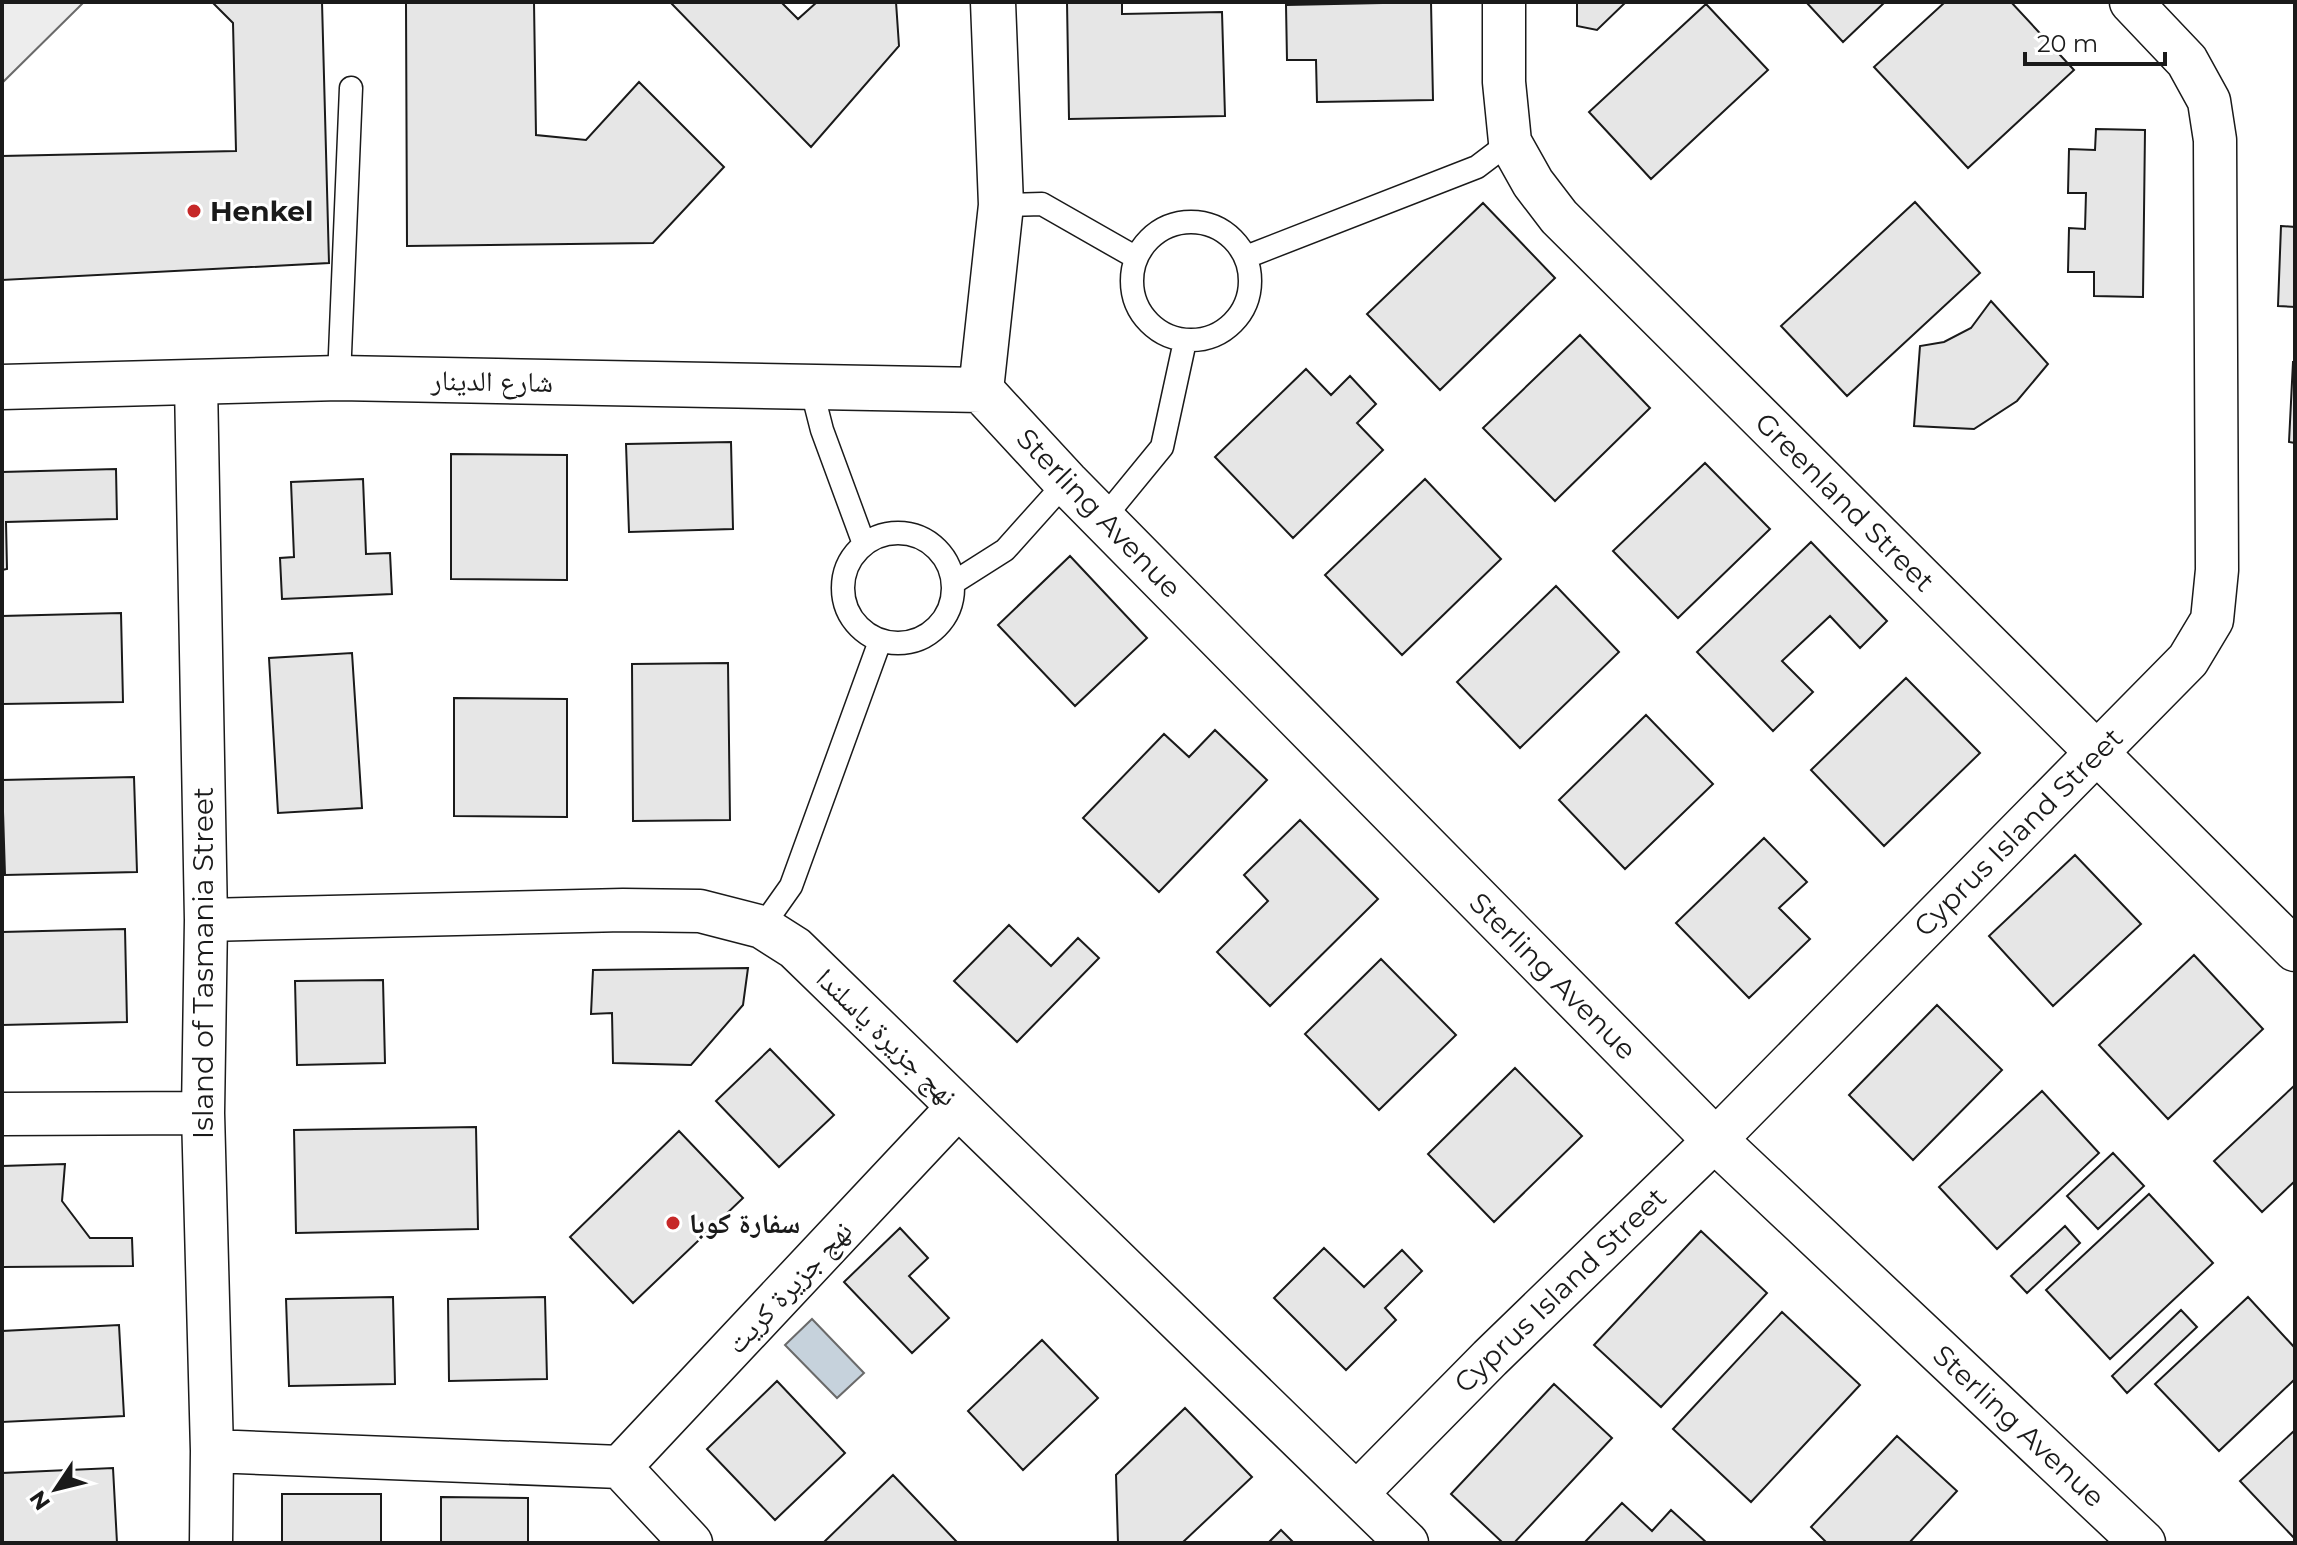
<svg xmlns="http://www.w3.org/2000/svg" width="2297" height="1545" viewBox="0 0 2297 1545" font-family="Montserrat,'Noto Naskh Arabic',sans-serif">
<rect width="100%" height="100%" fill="#fff"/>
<path fill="#ededed" stroke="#6a6a6a" stroke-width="2" d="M 2,2 L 84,2 L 2,83 Z"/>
<path fill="#c6d2dc" stroke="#6a6a6a" stroke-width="2" d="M 812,1319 L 864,1373 L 837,1398 L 785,1345 Z"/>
<path fill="#e6e6e6" stroke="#1a1a1a" stroke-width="2" d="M 212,2 L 322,2 L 329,263 L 2,280 L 2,156 L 236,151 L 233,23 Z
M 534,2 L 536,135 L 586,140 L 639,82 L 724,167 L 653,243 L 407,246 L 406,3 Z
M 670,2 L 781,2 L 798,19 L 817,2 L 896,2 L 899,46 L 811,147 Z
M 1067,2 L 1122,2 L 1122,14 L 1222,12 L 1225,116 L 1069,119 Z
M 1431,2 L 1433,100 L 1317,102 L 1316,60 L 1287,60 L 1286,5 Z
M 1577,2 L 1626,2 L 1597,30 L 1577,26 Z
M 1806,2 L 1885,2 L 1843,42 Z
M 1945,2 L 2011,2 L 2074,70 L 1968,168 L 1874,67 Z
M 1706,4 L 1768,70 L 1651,179 L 1589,112 Z
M 2096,129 L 2145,130 L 2143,297 L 2094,296 L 2094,272 L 2068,272 L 2069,228 L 2085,229 L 2086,193 L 2068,193 L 2069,149 L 2095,150 Z
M 1915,202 L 1980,273 L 1847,396 L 1781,326 Z
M 1483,203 L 1555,278 L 1440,390 L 1367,314 Z
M 2281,226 L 2295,227 L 2295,307 L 2278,306 Z
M 1991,301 L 2048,364 L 2017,401 L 1974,429 L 1914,426 L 1920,346 L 1944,342 L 1971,328 Z
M 1580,335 L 1650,408 L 1555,501 L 1483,428 Z
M 2293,362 L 2295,362 L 2295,443 L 2289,442 Z
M 1306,369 L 1331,395 L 1350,376 L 1376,404 L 1357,423 L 1383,450 L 1293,538 L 1215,457 Z
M 731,442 L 733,529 L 629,532 L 626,444 Z
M 451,454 L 567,455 L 567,580 L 451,579 Z
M 1705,463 L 1770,529 L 1678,618 L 1613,551 Z
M 116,469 L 117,519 L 6,522 L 7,569 L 2,570 L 2,472 Z
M 363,479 L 366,554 L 390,553 L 392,594 L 282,599 L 280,558 L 294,557 L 291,482 Z
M 1425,479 L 1501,559 L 1402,655 L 1325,575 Z
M 1811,542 L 1887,621 L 1860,648 L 1830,616 L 1782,661 L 1813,692 L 1773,731 L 1697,652 Z
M 1070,556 L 1147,638 L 1075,706 L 998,625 Z
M 1556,586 L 1619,652 L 1520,748 L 1457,682 Z
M 121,613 L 123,702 L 2,704 L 2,616 Z
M 352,653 L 362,808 L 278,813 L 269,658 Z
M 728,663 L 730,820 L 633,821 L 632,664 Z
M 1906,678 L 1980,753 L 1884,846 L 1811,770 Z
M 454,698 L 567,699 L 567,817 L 454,816 Z
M 1646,715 L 1713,784 L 1625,869 L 1559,800 Z
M 1215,730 L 1267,780 L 1159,892 L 1083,818 L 1164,734 L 1189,757 Z
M 134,777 L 137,872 L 5,875 L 2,780 Z
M 1300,820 L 1378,899 L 1270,1006 L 1217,952 L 1268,901 L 1244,875 Z
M 1764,838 L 1807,882 L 1779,908 L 1810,939 L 1749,998 L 1676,923 Z
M 2075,855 L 2141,924 L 2053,1006 L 1989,936 Z
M 1009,925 L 1051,966 L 1078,938 L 1099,958 L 1017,1042 L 954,981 Z
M 125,929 L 127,1022 L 2,1025 L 2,932 Z
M 2194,955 L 2263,1029 L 2168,1119 L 2099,1045 Z
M 1381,959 L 1456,1035 L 1379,1110 L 1305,1034 Z
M 748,968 L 743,1005 L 691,1065 L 613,1063 L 612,1013 L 591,1014 L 593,970 Z
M 383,980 L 385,1063 L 297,1065 L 295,981 Z
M 1937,1005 L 2002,1070 L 1913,1160 L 1849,1095 Z
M 770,1049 L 834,1115 L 779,1167 L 716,1101 Z
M 1515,1068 L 1582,1136 L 1494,1222 L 1428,1154 Z
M 2295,1085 L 2295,1181 L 2262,1212 L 2214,1161 Z
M 2042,1091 L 2099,1153 L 1997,1249 L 1939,1187 Z
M 476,1127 L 478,1229 L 296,1233 L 294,1130 Z
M 679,1131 L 743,1198 L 633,1303 L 570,1237 Z
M 2113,1153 L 2144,1186 L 2098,1229 L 2067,1196 Z
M 65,1164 L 62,1201 L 90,1238 L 132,1238 L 133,1266 L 2,1267 L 2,1166 Z
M 2149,1194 L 2213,1263 L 2110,1359 L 2046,1290 Z
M 2065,1226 L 2080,1243 L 2027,1293 L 2011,1276 Z
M 900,1228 L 928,1258 L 909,1276 L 949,1318 L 912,1353 L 844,1282 Z
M 1701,1231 L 1767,1293 L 1661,1407 L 1594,1345 Z
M 1324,1248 L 1364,1287 L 1402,1250 L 1422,1271 L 1385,1308 L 1396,1320 L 1346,1370 L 1274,1298 Z
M 393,1297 L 395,1384 L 289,1386 L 286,1299 Z
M 545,1297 L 547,1379 L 449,1381 L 448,1299 Z
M 2248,1297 L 2295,1348 L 2295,1379 L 2219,1451 L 2155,1384 Z
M 2181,1310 L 2197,1327 L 2127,1393 L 2112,1376 Z
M 1782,1312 L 1860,1385 L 1751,1502 L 1673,1429 Z
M 119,1325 L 124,1416 L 2,1422 L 2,1331 Z
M 1042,1340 L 1098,1398 L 1023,1470 L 968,1411 Z
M 777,1381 L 845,1453 L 775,1520 L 707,1449 Z
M 1554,1384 L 1612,1438 L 1514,1543 L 1503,1543 L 1451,1494 Z
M 1185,1408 L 1252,1477 L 1182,1543 L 1118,1543 L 1116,1475 Z
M 2295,1430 L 2295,1539 L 2240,1481 Z
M 1897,1436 L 1957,1491 L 1909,1543 L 1827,1543 L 1811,1527 Z
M 113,1468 L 117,1543 L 2,1543 L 2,1473 Z
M 893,1475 L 956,1541 L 954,1543 L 823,1543 Z
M 282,1494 L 381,1494 L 381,1543 L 282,1543 Z
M 441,1497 L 528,1498 L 528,1543 L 441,1543 Z
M 1622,1503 L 1652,1531 L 1671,1510 L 1707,1543 L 1584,1543 Z
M 1281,1530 L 1294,1543 L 1268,1543 Z"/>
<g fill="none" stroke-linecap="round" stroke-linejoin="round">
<defs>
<path id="lane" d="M 1001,205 L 1042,204 L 1135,257
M1132 281a59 59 0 1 1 118 0a59 59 0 1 1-118 0Z
M 1246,257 L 1477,167 L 1510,142
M 339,378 L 351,88
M 811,387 L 822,430 L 864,544
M 1103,519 L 1162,447 L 1185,341
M843 588a55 55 0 1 1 110 0a55 55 0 1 1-110 0Z
M 953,583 L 1005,550 L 1066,482
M 762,927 L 791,886 L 880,641"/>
<path id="street" d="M 1504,2 L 1504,82 L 1510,142 L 1533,183 L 1559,217 L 2295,950
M 196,383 L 206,920 L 203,1113 L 212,1451 L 211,1543
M 206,920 L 623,910 L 700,911 L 762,927 L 795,948 L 1407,1543
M 2,1114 L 203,1113
M 212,1451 L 620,1467 L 691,1543
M 620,1467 L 958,1107
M 1357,1493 L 1490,1358 L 1715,1140 L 2188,660 L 2212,620 L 2217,570 L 2215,140 L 2209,101 L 2187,61 L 2131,2"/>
<path id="secondary" d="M 2,387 L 339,378 L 981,390
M 981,390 L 1066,482 L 1715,1140 L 2143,1543
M 981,390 L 1001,205 L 993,2"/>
</defs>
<use href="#lane" stroke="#1a1a1a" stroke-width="25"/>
<use href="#street" stroke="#1a1a1a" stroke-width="45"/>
<use href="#secondary" stroke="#1a1a1a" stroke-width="47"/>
<use href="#lane" stroke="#fff" stroke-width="22"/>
<use href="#street" stroke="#fff" stroke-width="42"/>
<use href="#secondary" stroke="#fff" stroke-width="44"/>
</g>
<g fill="#c62828" stroke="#fff" stroke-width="3">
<circle cx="194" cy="211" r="8"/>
<circle cx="673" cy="1223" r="8"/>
</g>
<g text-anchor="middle" stroke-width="6" stroke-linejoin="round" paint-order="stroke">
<g font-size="28" font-weight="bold" fill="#1a1a1a" stroke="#fff" text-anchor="start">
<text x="210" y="221">Henkel</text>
<text x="689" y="1233">سفارة كوبا</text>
</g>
<g font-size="28" fill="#1a1a1a" stroke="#fff">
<text transform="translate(492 381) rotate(1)" y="10">شارع الدينار</text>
<text transform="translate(1845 502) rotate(45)" y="10">Greenland Street</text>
<text transform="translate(1099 513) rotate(46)" y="10">Sterling Avenue</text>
<text transform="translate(2018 832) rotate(-45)" y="10">Cyprus Island Street</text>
<text transform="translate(203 963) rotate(-90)" y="10">Island of Tasmania Street</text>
<text transform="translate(1553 976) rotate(45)" y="10">Sterling Avenue</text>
<text transform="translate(887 1037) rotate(44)" y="10">نهج جزيرة ياسلندا</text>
<text transform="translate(789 1287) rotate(-47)" y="10">نهج جزيرة كريت</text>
<text transform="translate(1560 1290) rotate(-44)" y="10">Cyprus Island Street</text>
<text transform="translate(2019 1426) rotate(43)" y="10">Sterling Avenue</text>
</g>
</g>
<rect width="2297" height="1545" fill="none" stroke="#1a1a1a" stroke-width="8"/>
<g transform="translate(56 1489) rotate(235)" stroke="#ffffff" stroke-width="6" paint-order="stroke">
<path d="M0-6L14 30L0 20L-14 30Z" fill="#1a1a1a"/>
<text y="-12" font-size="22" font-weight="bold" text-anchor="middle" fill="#1a1a1a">N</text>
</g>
<path d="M2025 52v12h140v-12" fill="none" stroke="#1a1a1a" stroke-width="4"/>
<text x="2037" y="52" font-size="24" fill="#1a1a1a" stroke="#ffffff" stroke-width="6" paint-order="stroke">20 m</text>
</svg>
